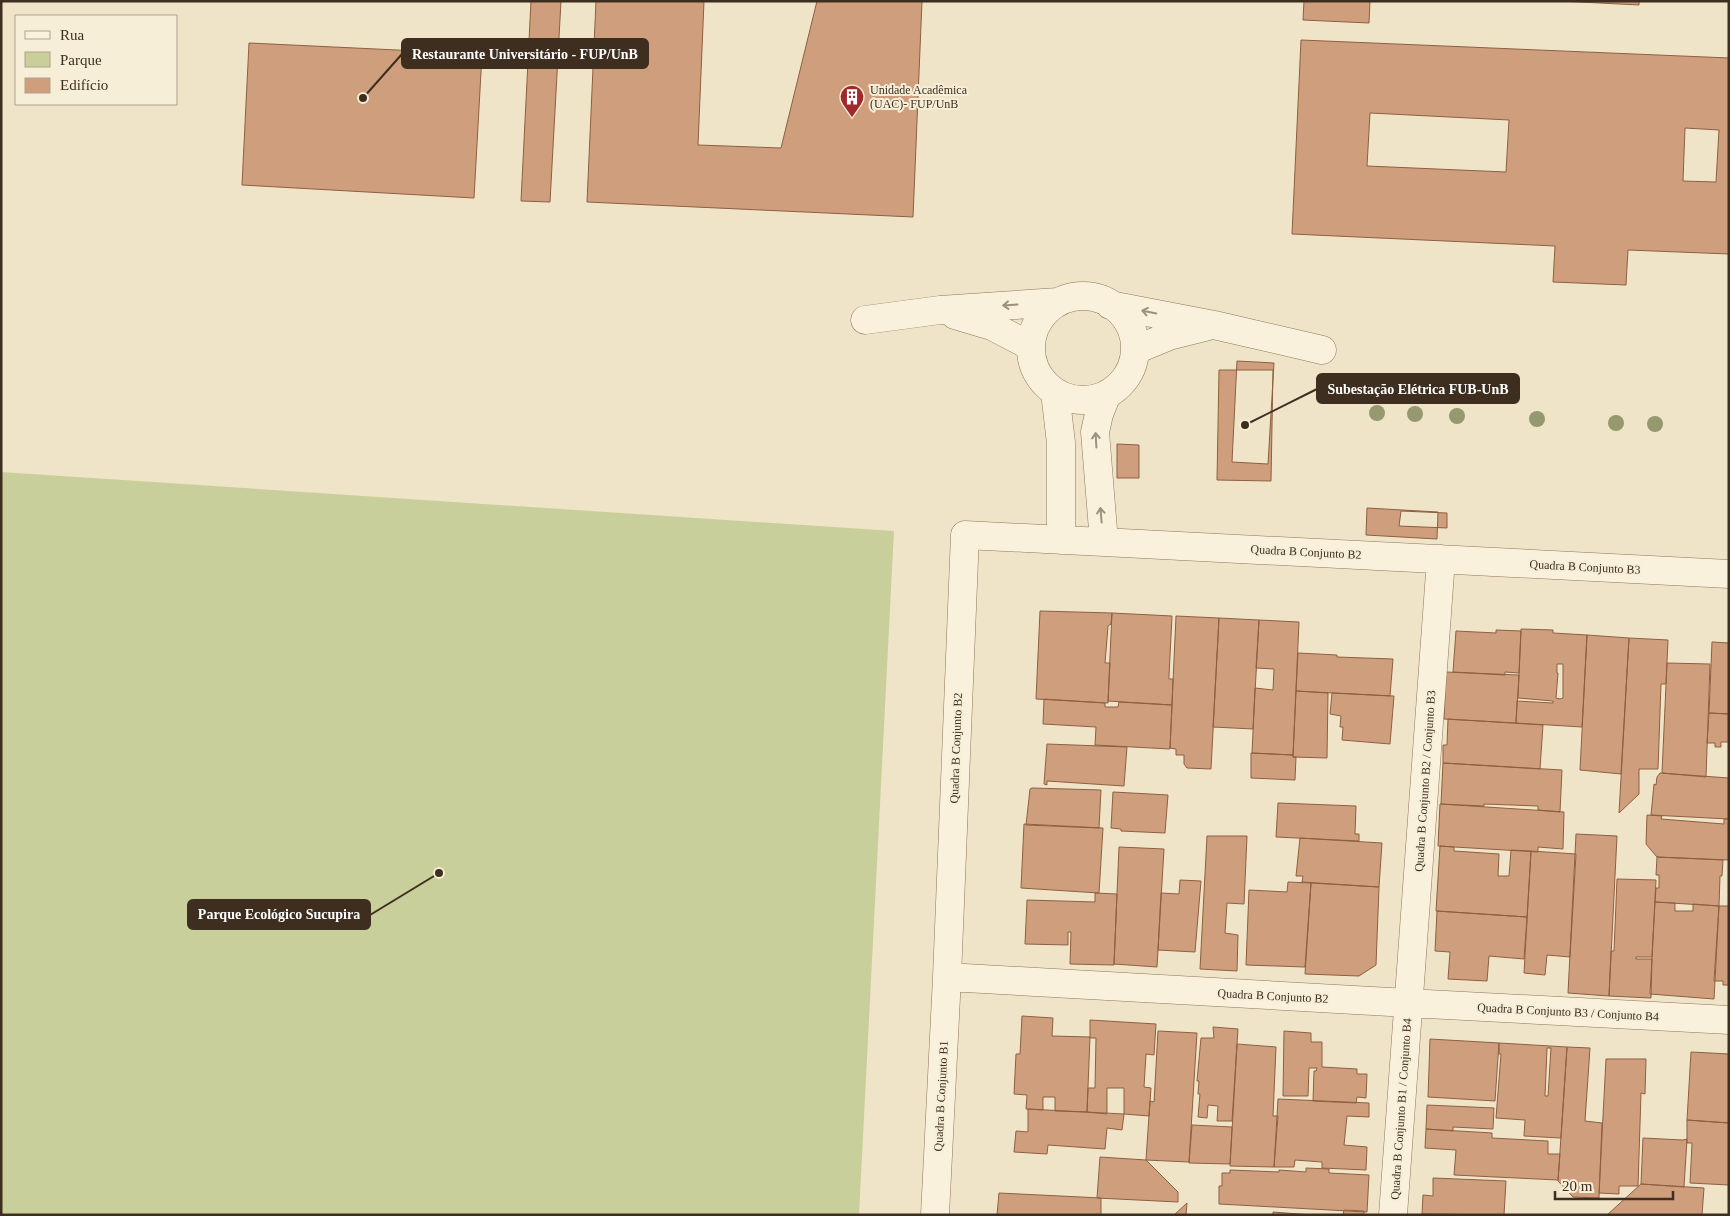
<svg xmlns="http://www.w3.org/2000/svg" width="1730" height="1216" viewBox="0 0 1730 1216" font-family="Georgia,serif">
<rect width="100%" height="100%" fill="#f0e4c8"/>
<path fill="#c9cf9b" d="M 1,472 L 894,531 L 859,1215 L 1,1215 Z"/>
<path fill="#cf9f7d" stroke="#8d5f41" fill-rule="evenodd" d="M 531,1 L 561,1 L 550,202 L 521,201 Z
M 596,1 L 704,1 L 698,145 L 781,148 L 817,1 L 922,1 L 913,217 L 587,202 Z
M 1304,1 L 1370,1 L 1369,23 L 1303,20 Z
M 1560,1 L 1639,1 L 1639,5 Z
M 1301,40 L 1729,58 L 1729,254 L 1628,250 L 1626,285 L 1553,282 L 1555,246 L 1292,234 ZM 1370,113 L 1509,120 L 1506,172 L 1367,166 ZM 1685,128 L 1719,130 L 1716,182 L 1683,181 Z
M 249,43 L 482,54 L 474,198 L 242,185 Z
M 1237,361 L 1274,363 L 1268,464 L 1232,462 Z
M 1219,370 L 1273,370 L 1271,481 L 1217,480 Z
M 1117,444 L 1139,445 L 1139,478 L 1117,478 Z
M 1367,508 L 1438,512 L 1437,539 L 1366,535 Z
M 1401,511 L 1447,513 L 1447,528 L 1399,526 Z
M 1040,611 L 1112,613 L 1111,624 L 1108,626 L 1105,663 L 1110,663 L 1108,703 L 1036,699 Z
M 1112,613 L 1172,616 L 1169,676 L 1169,679 L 1173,679 L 1172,705 L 1108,701 Z
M 1176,616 L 1219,618 L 1211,769 L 1187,768 L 1184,764 L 1184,755 L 1176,755 L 1176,749 L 1170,748 Z
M 1219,618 L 1259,620 L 1253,729 L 1213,727 Z
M 1259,620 L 1299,622 L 1293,755 L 1252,753 L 1255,688 L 1273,690 L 1274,669 L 1256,668 Z
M 1521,629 L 1553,630 L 1553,633 L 1587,635 L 1582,727 L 1516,723 L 1517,701 L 1553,703 L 1553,701 L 1518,698 ZM 1557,664 L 1563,664 L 1563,698 L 1560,699 L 1556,698 L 1558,673 L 1557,673 Z
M 1496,630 L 1521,631 L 1519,673 L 1505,672 L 1505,675 L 1453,672 L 1456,631 L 1496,633 Z
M 1587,635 L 1629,638 L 1621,774 L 1580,770 Z
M 1629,638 L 1668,640 L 1666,684 L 1661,684 L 1658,769 L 1639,769 L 1639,794 L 1619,813 Z
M 1712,642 L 1729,643 L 1729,714 L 1709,713 Z
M 1298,653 L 1337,655 L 1337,657 L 1393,659 L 1390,696 L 1296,691 Z
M 1667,663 L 1710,664 L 1706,777 L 1662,773 Z
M 1446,672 L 1519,675 L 1516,723 L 1444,719 Z
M 1296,691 L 1328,693 L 1327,758 L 1293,757 Z
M 1332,693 L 1394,696 L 1390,744 L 1342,740 L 1343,727 L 1340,727 L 1341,716 L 1330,714 Z
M 1044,699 L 1105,703 L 1105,707 L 1118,707 L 1119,702 L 1172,705 L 1170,749 L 1095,745 L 1096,727 L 1043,724 Z
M 1709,713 L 1729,714 L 1729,742 L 1721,742 L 1721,747 L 1715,747 L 1715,743 L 1707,743 Z
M 1448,719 L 1543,725 L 1540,769 L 1443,763 L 1443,745 L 1447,745 Z
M 1047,744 L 1127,747 L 1124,786 L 1047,781 L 1047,785 L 1044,784 Z
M 1251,753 L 1293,755 L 1293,757 L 1296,757 L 1295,780 L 1251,778 Z
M 1443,763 L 1562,770 L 1560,812 L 1538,810 L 1538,806 L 1484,804 L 1484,806 L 1441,804 Z
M 1660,773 L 1729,778 L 1729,819 L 1651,815 L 1654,784 L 1656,785 L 1657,777 Z
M 1032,788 L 1101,790 L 1099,828 L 1026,825 L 1030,789 Z
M 1113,792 L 1168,795 L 1165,833 L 1121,831 L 1121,829 L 1111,828 Z
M 1278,803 L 1356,806 L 1355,834 L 1359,834 L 1359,841 L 1276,837 Z
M 1440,804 L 1564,812 L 1563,849 L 1538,847 L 1538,852 L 1438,846 Z
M 1647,815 L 1662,816 L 1661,819 L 1724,824 L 1724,819 L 1729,819 L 1729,860 L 1657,857 L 1646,844 Z
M 1024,824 L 1103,828 L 1099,893 L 1021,888 Z
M 1576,834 L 1617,836 L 1609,996 L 1568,993 Z
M 1207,836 L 1247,836 L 1244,904 L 1227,903 L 1225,933 L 1238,935 L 1237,971 L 1200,969 Z
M 1300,838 L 1382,843 L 1379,887 L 1302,882 L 1303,876 L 1296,876 Z
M 1440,846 L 1454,847 L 1454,851 L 1499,854 L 1498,876 L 1509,876 L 1511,850 L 1531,851 L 1527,917 L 1436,911 Z
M 1119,847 L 1164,849 L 1157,967 L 1114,964 Z
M 1531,851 L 1576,854 L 1570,957 L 1547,955 L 1545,975 L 1524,973 Z
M 1657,857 L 1723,860 L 1722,876 L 1720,876 L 1719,906 L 1655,902 L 1656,888 L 1659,888 L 1659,875 L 1656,875 Z
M 1617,879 L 1656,880 L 1652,957 L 1636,957 L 1636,959 L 1652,959 L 1651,998 L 1609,996 L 1611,951 L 1614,951 Z
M 1180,880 L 1201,881 L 1195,952 L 1158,950 L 1161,893 L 1179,894 Z
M 1288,882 L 1311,883 L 1305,967 L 1246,965 L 1249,890 L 1287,892 Z
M 1311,883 L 1379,887 L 1376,965 L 1359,976 L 1305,974 Z
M 1095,893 L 1117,894 L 1114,965 L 1070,964 L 1071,932 L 1068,932 L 1068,945 L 1025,944 L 1027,900 L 1095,902 Z
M 1655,902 L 1675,903 L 1675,911 L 1693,911 L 1693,904 L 1719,906 L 1714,999 L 1650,994 Z
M 1719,906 L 1729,906 L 1729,985 L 1723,985 L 1723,981 L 1714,981 Z
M 1437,911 L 1527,917 L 1524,959 L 1489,956 L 1487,981 L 1448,979 L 1450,952 L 1435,951 Z
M 1022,1016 L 1053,1018 L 1052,1036 L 1090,1037 L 1087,1112 L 1055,1111 L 1055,1097 L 1043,1097 L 1043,1110 L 1026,1109 L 1027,1095 L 1014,1094 L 1016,1054 L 1020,1054 Z
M 1090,1020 L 1156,1024 L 1154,1055 L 1146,1054 L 1144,1087 L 1151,1088 L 1149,1116 L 1124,1114 L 1124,1088 L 1107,1088 L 1107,1114 L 1087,1112 L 1088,1088 L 1095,1088 L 1096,1038 L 1090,1038 Z
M 1213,1027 L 1238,1029 L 1232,1121 L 1217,1121 L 1218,1106 L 1208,1105 L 1207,1118 L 1198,1117 L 1200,1094 L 1198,1094 L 1199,1081 L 1197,1081 L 1201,1038 L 1214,1038 Z
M 1158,1031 L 1197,1033 L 1189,1162 L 1146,1160 L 1150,1101 L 1154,1102 Z
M 1284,1031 L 1311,1033 L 1311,1042 L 1322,1042 L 1322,1067 L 1357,1069 L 1357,1074 L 1367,1074 L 1366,1098 L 1357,1097 L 1356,1103 L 1313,1101 L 1314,1071 L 1316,1071 L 1317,1068 L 1309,1068 L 1308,1096 L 1283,1096 Z
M 1430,1039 L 1499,1043 L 1495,1101 L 1428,1097 Z
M 1499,1043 L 1567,1047 L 1561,1138 L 1524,1136 L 1525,1120 L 1496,1118 L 1501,1054 L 1499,1054 ZM 1547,1048 L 1551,1048 L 1548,1096 L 1545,1096 Z
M 1237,1044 L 1276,1047 L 1273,1116 L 1278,1116 L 1274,1167 L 1230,1166 Z
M 1567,1047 L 1590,1048 L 1585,1121 L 1602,1123 L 1599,1198 L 1573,1197 L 1558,1181 Z
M 1691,1052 L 1729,1054 L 1729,1123 L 1687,1120 Z
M 1606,1059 L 1646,1059 L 1645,1094 L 1641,1093 L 1638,1186 L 1619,1186 L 1619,1194 L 1599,1193 Z
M 1278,1099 L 1369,1103 L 1369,1117 L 1347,1116 L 1344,1145 L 1367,1147 L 1366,1170 L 1322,1168 L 1322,1162 L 1295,1160 L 1294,1167 L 1274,1167 Z
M 1427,1105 L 1494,1108 L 1493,1129 L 1453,1127 L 1453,1131 L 1426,1129 Z
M 1028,1109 L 1124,1114 L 1122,1130 L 1107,1128 L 1105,1149 L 1048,1145 L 1047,1154 L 1014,1152 L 1016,1131 L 1028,1132 Z
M 1687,1120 L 1729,1123 L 1729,1185 L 1690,1183 L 1692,1143 L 1687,1143 Z
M 1192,1125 L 1232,1127 L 1230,1164 L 1189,1163 Z
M 1426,1129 L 1492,1133 L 1492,1138 L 1548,1141 L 1548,1154 L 1560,1154 L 1558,1180 L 1454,1175 L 1456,1150 L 1425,1148 Z
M 1643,1138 L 1683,1140 L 1687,1139 L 1684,1187 L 1641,1184 Z
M 1100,1157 L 1146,1160 L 1178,1192 L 1178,1202 L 1097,1198 Z
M 1306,1168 L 1329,1169 L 1329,1173 L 1369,1175 L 1367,1212 L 1219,1204 L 1219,1186 L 1222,1186 L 1222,1173 L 1230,1173 L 1230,1170 L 1279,1172 L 1279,1170 L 1306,1172 Z
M 1433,1178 L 1506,1181 L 1504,1215 L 1422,1214 L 1423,1195 L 1433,1196 Z
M 1641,1184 L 1704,1188 L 1702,1215 L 1607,1215 Z
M 999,1193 L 1101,1198 L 1101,1215 L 997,1215 Z
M 1187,1203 L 1186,1215 L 1174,1215 Z
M 1344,1210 L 1364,1211 L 1364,1215 L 1343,1215 Z
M 1273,1212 L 1312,1215 L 1273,1215 Z"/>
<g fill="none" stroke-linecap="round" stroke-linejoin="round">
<defs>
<path id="minor" d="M1031 348a52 52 0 1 1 104 0a52 52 0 1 1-104 0Z
M 1110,305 L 1214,325 L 1322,350
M 955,315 L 992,326 L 1030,346
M 865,320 L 940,310 L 1058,302
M 1135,350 L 1169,336 L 1205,327
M 1055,392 L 1061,443 L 1061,540
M 1104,542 L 1095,432 L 1099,414 L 1107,394
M 947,977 L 1408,1003 L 1729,1020
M 935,1215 L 947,977 L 965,535 L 1729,574
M 1393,1215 L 1441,559"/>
</defs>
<use href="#minor" stroke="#8d765c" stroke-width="29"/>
<use href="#minor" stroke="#faf1dc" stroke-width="28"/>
</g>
<g fill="#96986f">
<circle cx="1377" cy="413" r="8"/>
<circle cx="1415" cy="414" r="8"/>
<circle cx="1457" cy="416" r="8"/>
<circle cx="1537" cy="419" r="8"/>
<circle cx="1616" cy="423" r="8"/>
<circle cx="1655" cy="424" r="8"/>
</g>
<defs><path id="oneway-shaft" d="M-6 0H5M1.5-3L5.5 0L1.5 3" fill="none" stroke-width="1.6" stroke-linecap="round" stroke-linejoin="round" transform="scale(1.25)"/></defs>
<g stroke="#9c907e">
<use href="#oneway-shaft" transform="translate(1010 305) rotate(176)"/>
<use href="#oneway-shaft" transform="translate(1149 312) rotate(-169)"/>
<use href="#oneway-shaft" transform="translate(1096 440) rotate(-93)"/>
<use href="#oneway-shaft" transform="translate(1101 515) rotate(-95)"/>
</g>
<defs>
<symbol id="building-pin" viewBox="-11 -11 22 30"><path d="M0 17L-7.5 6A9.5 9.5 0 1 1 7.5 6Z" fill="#9e2a2b" stroke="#f7eed8"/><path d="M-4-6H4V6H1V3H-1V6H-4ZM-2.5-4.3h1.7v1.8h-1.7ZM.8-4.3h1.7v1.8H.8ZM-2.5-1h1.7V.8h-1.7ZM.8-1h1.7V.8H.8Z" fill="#fff"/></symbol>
</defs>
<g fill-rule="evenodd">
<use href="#building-pin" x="838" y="83" width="28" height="38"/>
</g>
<g text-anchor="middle" stroke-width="4" stroke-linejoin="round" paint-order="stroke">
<g font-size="12" fill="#3d2e20" stroke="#f7eed8" text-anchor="start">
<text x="870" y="94">Unidade Acadêmica<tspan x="870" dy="14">(UAC)- FUP/UnB</tspan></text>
</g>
<g font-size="12" fill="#3d2e20" stroke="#f7eed8">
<text transform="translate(1306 552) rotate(3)" y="4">Quadra B Conjunto B2</text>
<text transform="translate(1585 567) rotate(3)" y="4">Quadra B Conjunto B3</text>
<text transform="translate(956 748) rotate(-88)" y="4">Quadra B Conjunto B2</text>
<text transform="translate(1425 781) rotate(-86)" y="4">Quadra B Conjunto B2 / Conjunto B3</text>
<text transform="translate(1273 996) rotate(3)" y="4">Quadra B Conjunto B2</text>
<text transform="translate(1568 1012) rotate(3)" y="4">Quadra B Conjunto B3 / Conjunto B4</text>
<text transform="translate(941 1096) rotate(-87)" y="4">Quadra B Conjunto B1</text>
<text transform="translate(1401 1109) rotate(-86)" y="4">Quadra B Conjunto B1 / Conjunto B4</text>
</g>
</g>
<path fill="none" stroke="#3d2e20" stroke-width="2" d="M363 98L402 54M1245 425L1317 389M439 873L370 915"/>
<g fill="#3d2e20" stroke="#f7eed8" stroke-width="2">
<circle cx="363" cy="98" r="5"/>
<circle cx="1245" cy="425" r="5"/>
<circle cx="439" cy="873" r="5"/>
</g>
<g fill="#3d2e20" stroke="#3d2e20" stroke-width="2">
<rect x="402" y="39" width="246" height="29" rx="5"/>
<rect x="1317" y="374" width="202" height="29" rx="5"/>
<rect x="188" y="900" width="182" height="29" rx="5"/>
</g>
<g font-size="14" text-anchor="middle" font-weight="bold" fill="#fff">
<text x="525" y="59">Restaurante Universitário - FUP/UnB</text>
<text x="1418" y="394">Subestação Elétrica FUB-UnB</text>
<text x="279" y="919">Parque Ecológico Sucupira</text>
</g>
<rect width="1730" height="1216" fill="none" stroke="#3d2e20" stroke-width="5"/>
<rect x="15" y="15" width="162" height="90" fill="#f7eed8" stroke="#ada18e"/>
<rect x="25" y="31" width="25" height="8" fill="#faf1dc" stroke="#ada18e"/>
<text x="60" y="40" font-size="15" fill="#3d2e20">Rua</text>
<rect x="25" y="52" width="25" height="15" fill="#c9cf9b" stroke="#ada18e"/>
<text x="60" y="65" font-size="15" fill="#3d2e20">Parque</text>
<rect x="25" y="78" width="25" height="15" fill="#cf9f7d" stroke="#ada18e"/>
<text x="60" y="90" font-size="15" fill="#3d2e20">Edifício</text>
<path d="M1555 1191v8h118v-8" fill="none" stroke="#3d2e20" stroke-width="2.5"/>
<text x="1562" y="1191" font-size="15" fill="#3d2e20" stroke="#f7eed8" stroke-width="4" paint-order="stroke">20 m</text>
</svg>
